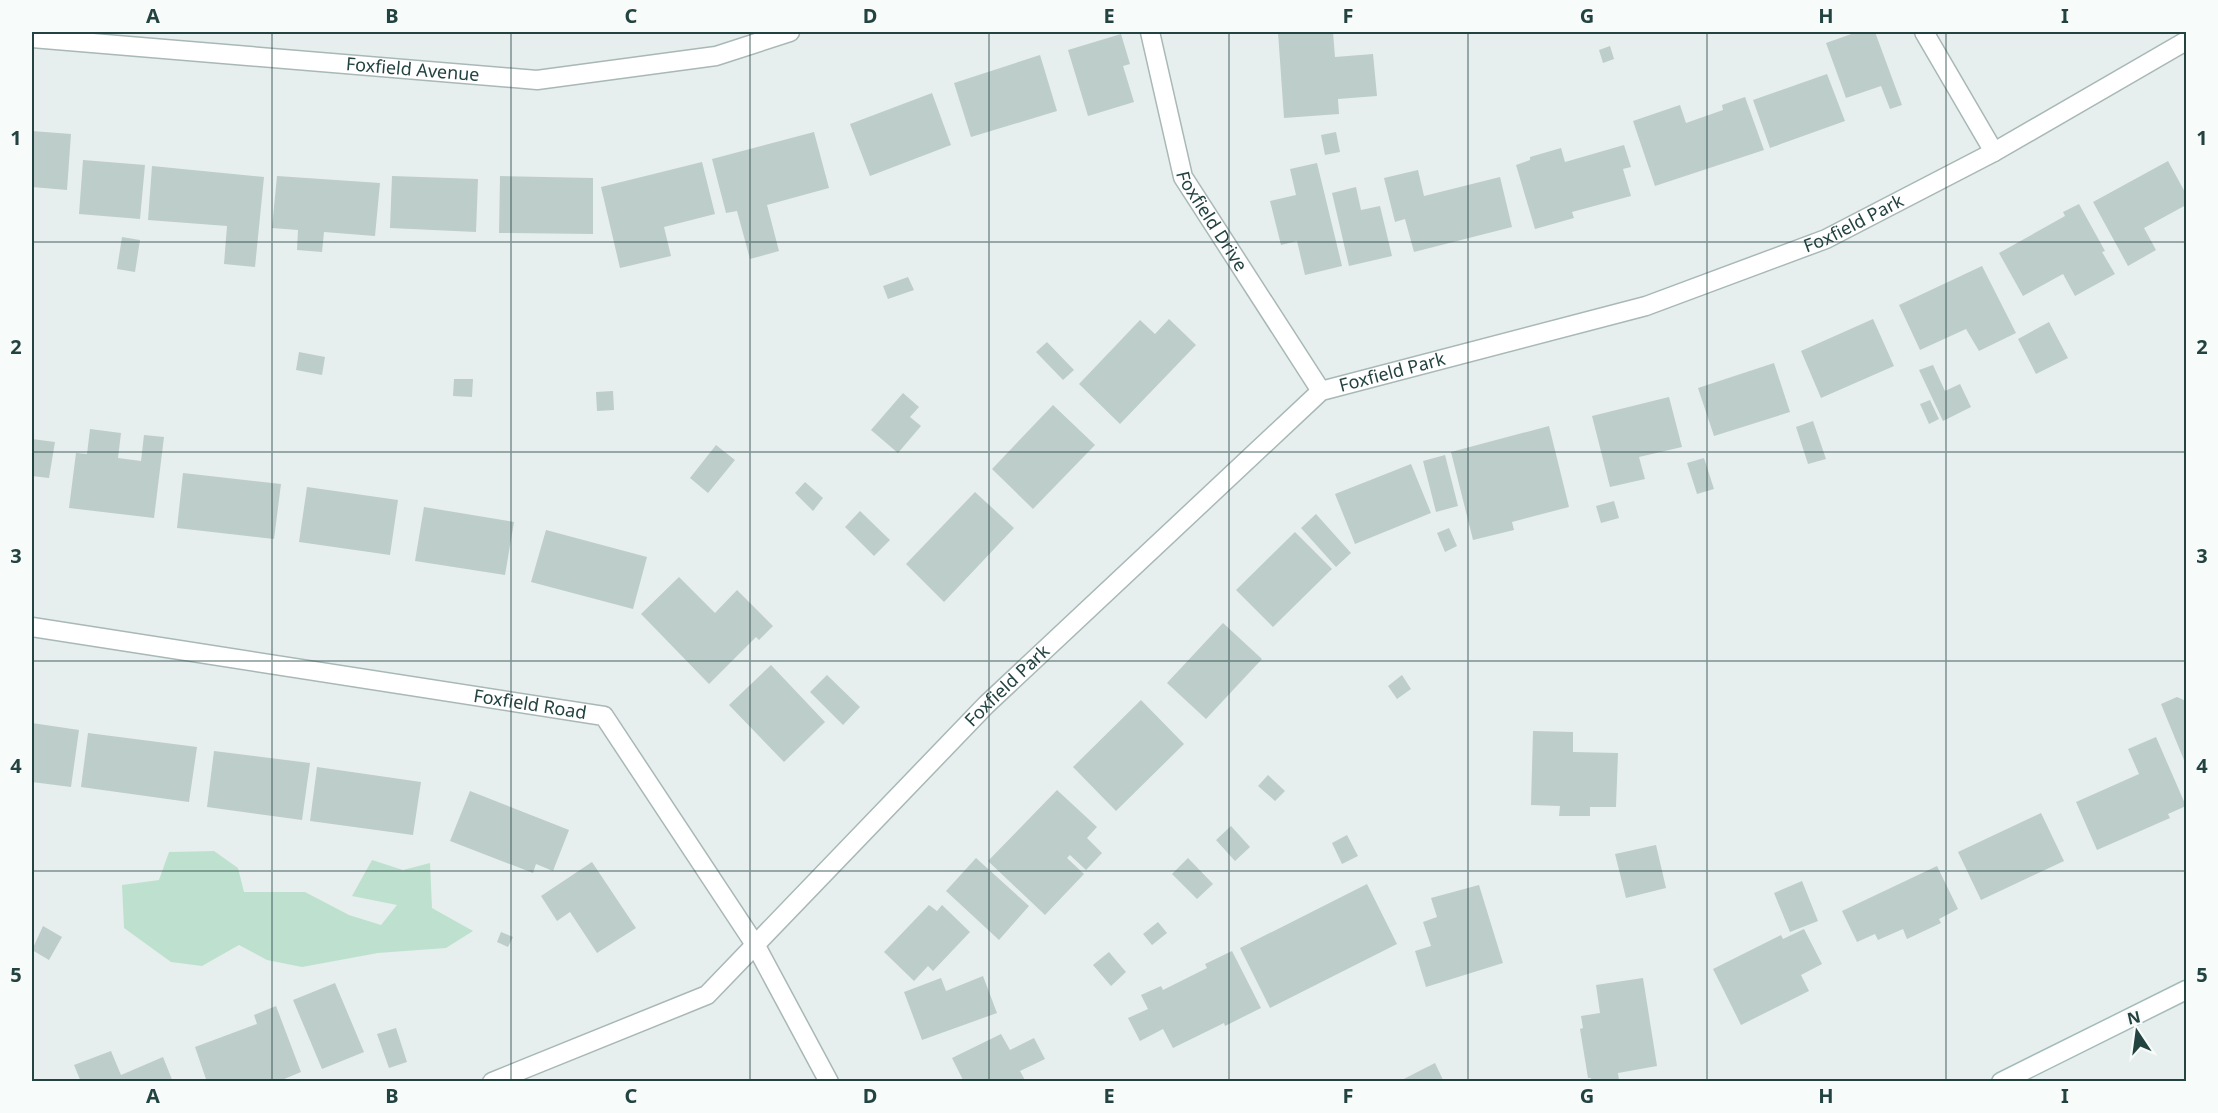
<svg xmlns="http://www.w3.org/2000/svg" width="2218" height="1113" viewBox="0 0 2218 1113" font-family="'Noto Sans',sans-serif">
<rect width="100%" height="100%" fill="#e6efed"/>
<path fill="#bee1cf" d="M 214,851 L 238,868 L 244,892 L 305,892 L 349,915 L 381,925 L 397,905 L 352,896 L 372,860 L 403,870 L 430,863 L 432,908 L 473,931 L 446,948 L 378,953 L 302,967 L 267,960 L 239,945 L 202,966 L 171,962 L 124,928 L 122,885 L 159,880 L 169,852 Z"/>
<path fill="#bdcdca" d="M 1278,32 L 1333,32 L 1335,57 L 1373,54 L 1377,96 L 1338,99 L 1339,114 L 1284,118 Z
M 1857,32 L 1875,32 L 1902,105 L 1890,109 L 1881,86 L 1846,98 L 1826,43 Z
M 1121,34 L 1130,64 L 1123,66 L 1134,102 L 1088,116 L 1068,50 Z
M 1610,46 L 1614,59 L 1603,63 L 1599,50 Z
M 1040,55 L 1057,111 L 971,137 L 954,83 Z
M 1827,74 L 1845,121 L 1770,148 L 1753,100 Z
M 932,93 L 951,145 L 870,176 L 850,124 Z
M 1745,97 L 1764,150 L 1655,186 L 1633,121 L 1680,105 L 1686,123 L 1723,110 L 1722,105 Z
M 32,131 L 71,134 L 67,190 L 32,187 Z
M 814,132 L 829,188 L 767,205 L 779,251 L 750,259 L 737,211 L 726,213 L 712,159 Z
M 1336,132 L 1340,152 L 1325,155 L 1321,135 Z
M 1624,145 L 1631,167 L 1623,169 L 1631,196 L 1572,212 L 1574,218 L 1535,229 L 1516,165 L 1530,160 L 1530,157 L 1561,148 L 1565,162 Z
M 83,160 L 145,165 L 140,219 L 79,214 Z
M 2168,161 L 2186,194 L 2186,205 L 2144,228 L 2156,250 L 2128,266 L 2093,202 Z
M 702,162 L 715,214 L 664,227 L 671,256 L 620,268 L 601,187 Z
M 1317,163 L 1342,266 L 1305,275 L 1297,241 L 1281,245 L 1270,201 L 1296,195 L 1290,169 Z
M 152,166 L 264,177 L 255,267 L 224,264 L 227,226 L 148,220 Z
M 1418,170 L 1424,196 L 1500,177 L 1512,227 L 1414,252 L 1405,219 L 1395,222 L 1384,178 Z
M 277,176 L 380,183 L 375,236 L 324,232 L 322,252 L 297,250 L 298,230 L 272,228 Z
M 392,176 L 478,179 L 476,232 L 390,228 Z
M 500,176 L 593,178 L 593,234 L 499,233 Z
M 1356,187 L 1361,210 L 1380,206 L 1392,256 L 1349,266 L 1332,193 Z
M 2079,204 L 2105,251 L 2102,252 L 2115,274 L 2075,296 L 2063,274 L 2023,296 L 1999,253 L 2065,216 L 2063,212 Z
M 122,237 L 140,240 L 135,272 L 117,269 Z
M 1982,266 L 2016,333 L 1979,351 L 1966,329 L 1920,350 L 1899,305 Z
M 908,277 L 914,290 L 888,299 L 883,286 Z
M 1169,319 L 1196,345 L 1120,424 L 1079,384 L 1140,320 L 1155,334 Z
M 1873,319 L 1894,366 L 1821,398 L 1801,351 Z
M 2049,322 L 2068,358 L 2036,374 L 2018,339 Z
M 1047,342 L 1074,370 L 1063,380 L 1036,352 Z
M 299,352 L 325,357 L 322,375 L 296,370 Z
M 1774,363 L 1790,412 L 1714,436 L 1698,388 Z
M 1933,365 L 1945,391 L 1960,384 L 1971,407 L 1943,421 L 1919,370 Z
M 454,379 L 473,379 L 472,397 L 453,396 Z
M 613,391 L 614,410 L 597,411 L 596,392 Z
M 903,393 L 919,407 L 910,417 L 921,426 L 898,453 L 871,430 Z
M 1669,397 L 1682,447 L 1639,457 L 1645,479 L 1610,487 L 1592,416 Z
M 1930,400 L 1939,419 L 1929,424 L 1920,404 Z
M 1053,405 L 1095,445 L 1033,509 L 992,469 Z
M 1813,421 L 1826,459 L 1808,464 L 1796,427 Z
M 1549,426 L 1569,507 L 1512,522 L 1514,530 L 1473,540 L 1451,452 Z
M 90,429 L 121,433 L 118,458 L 141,461 L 144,435 L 164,437 L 154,518 L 69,508 L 76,453 L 87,454 Z
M 32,439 L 55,442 L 49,478 L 32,476 Z
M 716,445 L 735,460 L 708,493 L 690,478 Z
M 1445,455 L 1458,506 L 1436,512 L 1423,461 Z
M 1704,458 L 1714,489 L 1697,494 L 1687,463 Z
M 1411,464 L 1431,513 L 1355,544 L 1335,494 Z
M 183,473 L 281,484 L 274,539 L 177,528 Z
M 805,482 L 823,498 L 813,511 L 795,493 Z
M 307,487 L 398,500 L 390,555 L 299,542 Z
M 975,492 L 1014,528 L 944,602 L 906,564 Z
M 1614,501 L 1619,518 L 1601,523 L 1596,506 Z
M 424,507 L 514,522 L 505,575 L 415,561 Z
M 860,511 L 890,540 L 874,556 L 845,527 Z
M 1316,514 L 1351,553 L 1336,567 L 1301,528 Z
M 1449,528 L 1457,546 L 1445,552 L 1437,533 Z
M 546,530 L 647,557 L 633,609 L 531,582 Z
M 1295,532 L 1332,569 L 1273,627 L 1236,590 Z
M 679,577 L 715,613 L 737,590 L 773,626 L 759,640 L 756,637 L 709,684 L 641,614 Z
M 1223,623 L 1262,659 L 1206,719 L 1167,683 Z
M 771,665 L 825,722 L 784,762 L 729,705 Z
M 827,675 L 860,707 L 843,725 L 810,692 Z
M 1402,675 L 1411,689 L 1397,699 L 1388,686 Z
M 2177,697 L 2186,701 L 2186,765 L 2161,704 Z
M 1141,700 L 1184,744 L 1116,811 L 1073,767 Z
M 32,723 L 79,730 L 71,787 L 32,782 Z
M 1533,731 L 1573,732 L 1573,752 L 1618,753 L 1616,807 L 1590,807 L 1590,816 L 1559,816 L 1560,806 L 1531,805 Z
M 88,733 L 197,747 L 189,802 L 81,787 Z
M 2156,737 L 2186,806 L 2168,814 L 2170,818 L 2097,850 L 2076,802 L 2139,774 L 2128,749 Z
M 214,751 L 310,763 L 302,820 L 207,807 Z
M 317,767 L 421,782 L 413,835 L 310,821 Z
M 1268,775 L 1285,791 L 1275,801 L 1258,786 Z
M 1057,790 L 1097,827 L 1087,838 L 1102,853 L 1086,870 L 1070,855 L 1067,858 L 1084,874 L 1045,915 L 988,861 Z
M 470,791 L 569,830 L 553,871 L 536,864 L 533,873 L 450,841 Z
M 2041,813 L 2064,861 L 1981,900 L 1958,852 Z
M 1231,826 L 1250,847 L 1235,861 L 1216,840 Z
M 1347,835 L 1358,856 L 1342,864 L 1332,843 Z
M 1656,845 L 1666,888 L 1626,898 L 1615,854 Z
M 976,858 L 1029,906 L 999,940 L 946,891 Z
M 1188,858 L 1213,884 L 1197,899 L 1172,874 Z
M 592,862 L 636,928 L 597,953 L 570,912 L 557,921 L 541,896 Z
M 1937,866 L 1958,909 L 1939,919 L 1941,923 L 1907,939 L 1903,929 L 1878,940 L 1875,934 L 1857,942 L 1842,911 Z
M 1802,881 L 1818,921 L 1790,932 L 1774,893 Z
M 1367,884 L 1397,944 L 1270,1008 L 1240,948 Z
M 1479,885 L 1503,963 L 1426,987 L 1415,951 L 1431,946 L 1423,922 L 1437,917 L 1431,898 Z
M 929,905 L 937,911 L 942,905 L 970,932 L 933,971 L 928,966 L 914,981 L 884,952 Z
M 1158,922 L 1167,933 L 1152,945 L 1143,934 Z
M 43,926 L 62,937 L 49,960 L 32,950 Z
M 1804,929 L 1822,964 L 1801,975 L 1809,991 L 1741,1025 L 1713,969 L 1781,935 L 1783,939 Z
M 501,932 L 513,937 L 508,947 L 497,942 Z
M 1232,951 L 1261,1008 L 1225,1026 L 1224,1023 L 1173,1048 L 1163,1029 L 1140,1041 L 1128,1018 L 1148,1009 L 1141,995 L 1161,986 L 1163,990 L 1207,968 L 1205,964 Z
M 1109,952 L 1126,972 L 1111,986 L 1093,965 Z
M 983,976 L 997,1013 L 922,1040 L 904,992 L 941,978 L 946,991 Z
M 1643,978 L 1657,1066 L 1618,1073 L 1619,1080 L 1592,1082 L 1591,1078 L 1588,1078 L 1580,1029 L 1583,1028 L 1581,1016 L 1600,1013 L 1596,985 Z
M 335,983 L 364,1052 L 322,1069 L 293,1000 Z
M 276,1006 L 301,1072 L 277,1082 L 207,1082 L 195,1047 L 257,1024 L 254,1015 Z
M 396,1028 L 407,1062 L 389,1068 L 377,1034 Z
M 1001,1034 L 1010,1050 L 1034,1038 L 1045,1059 L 1020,1071 L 1026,1082 L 964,1082 L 952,1058 Z
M 111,1051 L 121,1075 L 163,1057 L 173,1082 L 81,1082 L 74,1065 Z
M 1435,1063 L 1444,1082 L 1398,1082 Z"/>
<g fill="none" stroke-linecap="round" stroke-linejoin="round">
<defs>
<g id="minor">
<path id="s1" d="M 1150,32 L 1183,177 L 1321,391"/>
<path d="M 1924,32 L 1994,152"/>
<path id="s2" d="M 32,38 L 537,80 L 716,56 L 790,32"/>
<path id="s3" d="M 32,627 L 604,716 L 756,946 L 829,1082"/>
<path id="s4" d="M 492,1082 L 707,995 L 986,705 L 1321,391 L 1646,306 L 1826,239 L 1994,152 L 2186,41"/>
</g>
<path id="secondary" d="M 2001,1082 L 2186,990"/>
</defs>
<use href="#minor" stroke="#a8b8b6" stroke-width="21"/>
<use href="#secondary" stroke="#a3bcb9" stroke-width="21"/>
<use href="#minor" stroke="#fff" stroke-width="18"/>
<use href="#secondary" stroke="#fff" stroke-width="18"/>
</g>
<path fill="none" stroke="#234341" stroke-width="1.5" stroke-opacity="0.55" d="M 272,32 L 272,1082M 511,32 L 511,1082M 750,32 L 750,1082M 989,32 L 989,1082M 1229,32 L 1229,1082M 1468,32 L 1468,1082M 1707,32 L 1707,1082M 1946,32 L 1946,1082M 32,242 L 2186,242M 32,452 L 2186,452M 32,661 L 2186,661M 32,871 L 2186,871"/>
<g text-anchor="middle" stroke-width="4.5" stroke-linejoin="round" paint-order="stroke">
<g font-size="18" fill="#234341" stroke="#f7fbfa">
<text dy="6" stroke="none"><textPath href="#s2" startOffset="382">Foxfield Avenue</textPath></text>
<text dy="6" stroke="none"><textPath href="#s1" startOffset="201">Foxfield Drive</textPath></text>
<text dy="6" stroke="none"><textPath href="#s4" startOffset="1653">Foxfield Park</textPath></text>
<text dy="6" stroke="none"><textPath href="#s4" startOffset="1167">Foxfield Park</textPath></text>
<text dy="6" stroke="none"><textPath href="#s4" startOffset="663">Foxfield Park</textPath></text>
<text dy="6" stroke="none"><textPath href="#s3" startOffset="504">Foxfield Road</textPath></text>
</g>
</g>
<rect width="2218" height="1113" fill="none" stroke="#f7fbfa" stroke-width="66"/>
<g transform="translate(2137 1032) rotate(347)" stroke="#f7fbfa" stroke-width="4.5" paint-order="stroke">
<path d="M0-4.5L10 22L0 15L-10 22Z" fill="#234341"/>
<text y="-9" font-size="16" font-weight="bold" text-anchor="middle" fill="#234341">N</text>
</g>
<rect x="33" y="33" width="2152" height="1047" fill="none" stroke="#234341" stroke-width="2"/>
<g font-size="20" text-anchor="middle" font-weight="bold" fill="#234341">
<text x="153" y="23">A</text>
<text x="392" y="23">B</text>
<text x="631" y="23">C</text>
<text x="870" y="23">D</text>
<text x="1109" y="23">E</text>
<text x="1348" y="23">F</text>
<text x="1587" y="23">G</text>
<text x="1826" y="23">H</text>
<text x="2065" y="23">I</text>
<text x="16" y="145">1</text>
<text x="2202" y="145">1</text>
<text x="16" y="354">2</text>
<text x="2202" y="354">2</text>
<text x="16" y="563">3</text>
<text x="2202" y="563">3</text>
<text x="16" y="773">4</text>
<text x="2202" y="773">4</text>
<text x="16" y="982">5</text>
<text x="2202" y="982">5</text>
<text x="153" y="1103">A</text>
<text x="392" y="1103">B</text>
<text x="631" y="1103">C</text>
<text x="870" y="1103">D</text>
<text x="1109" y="1103">E</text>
<text x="1348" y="1103">F</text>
<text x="1587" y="1103">G</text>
<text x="1826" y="1103">H</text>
<text x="2065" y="1103">I</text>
</g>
</svg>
